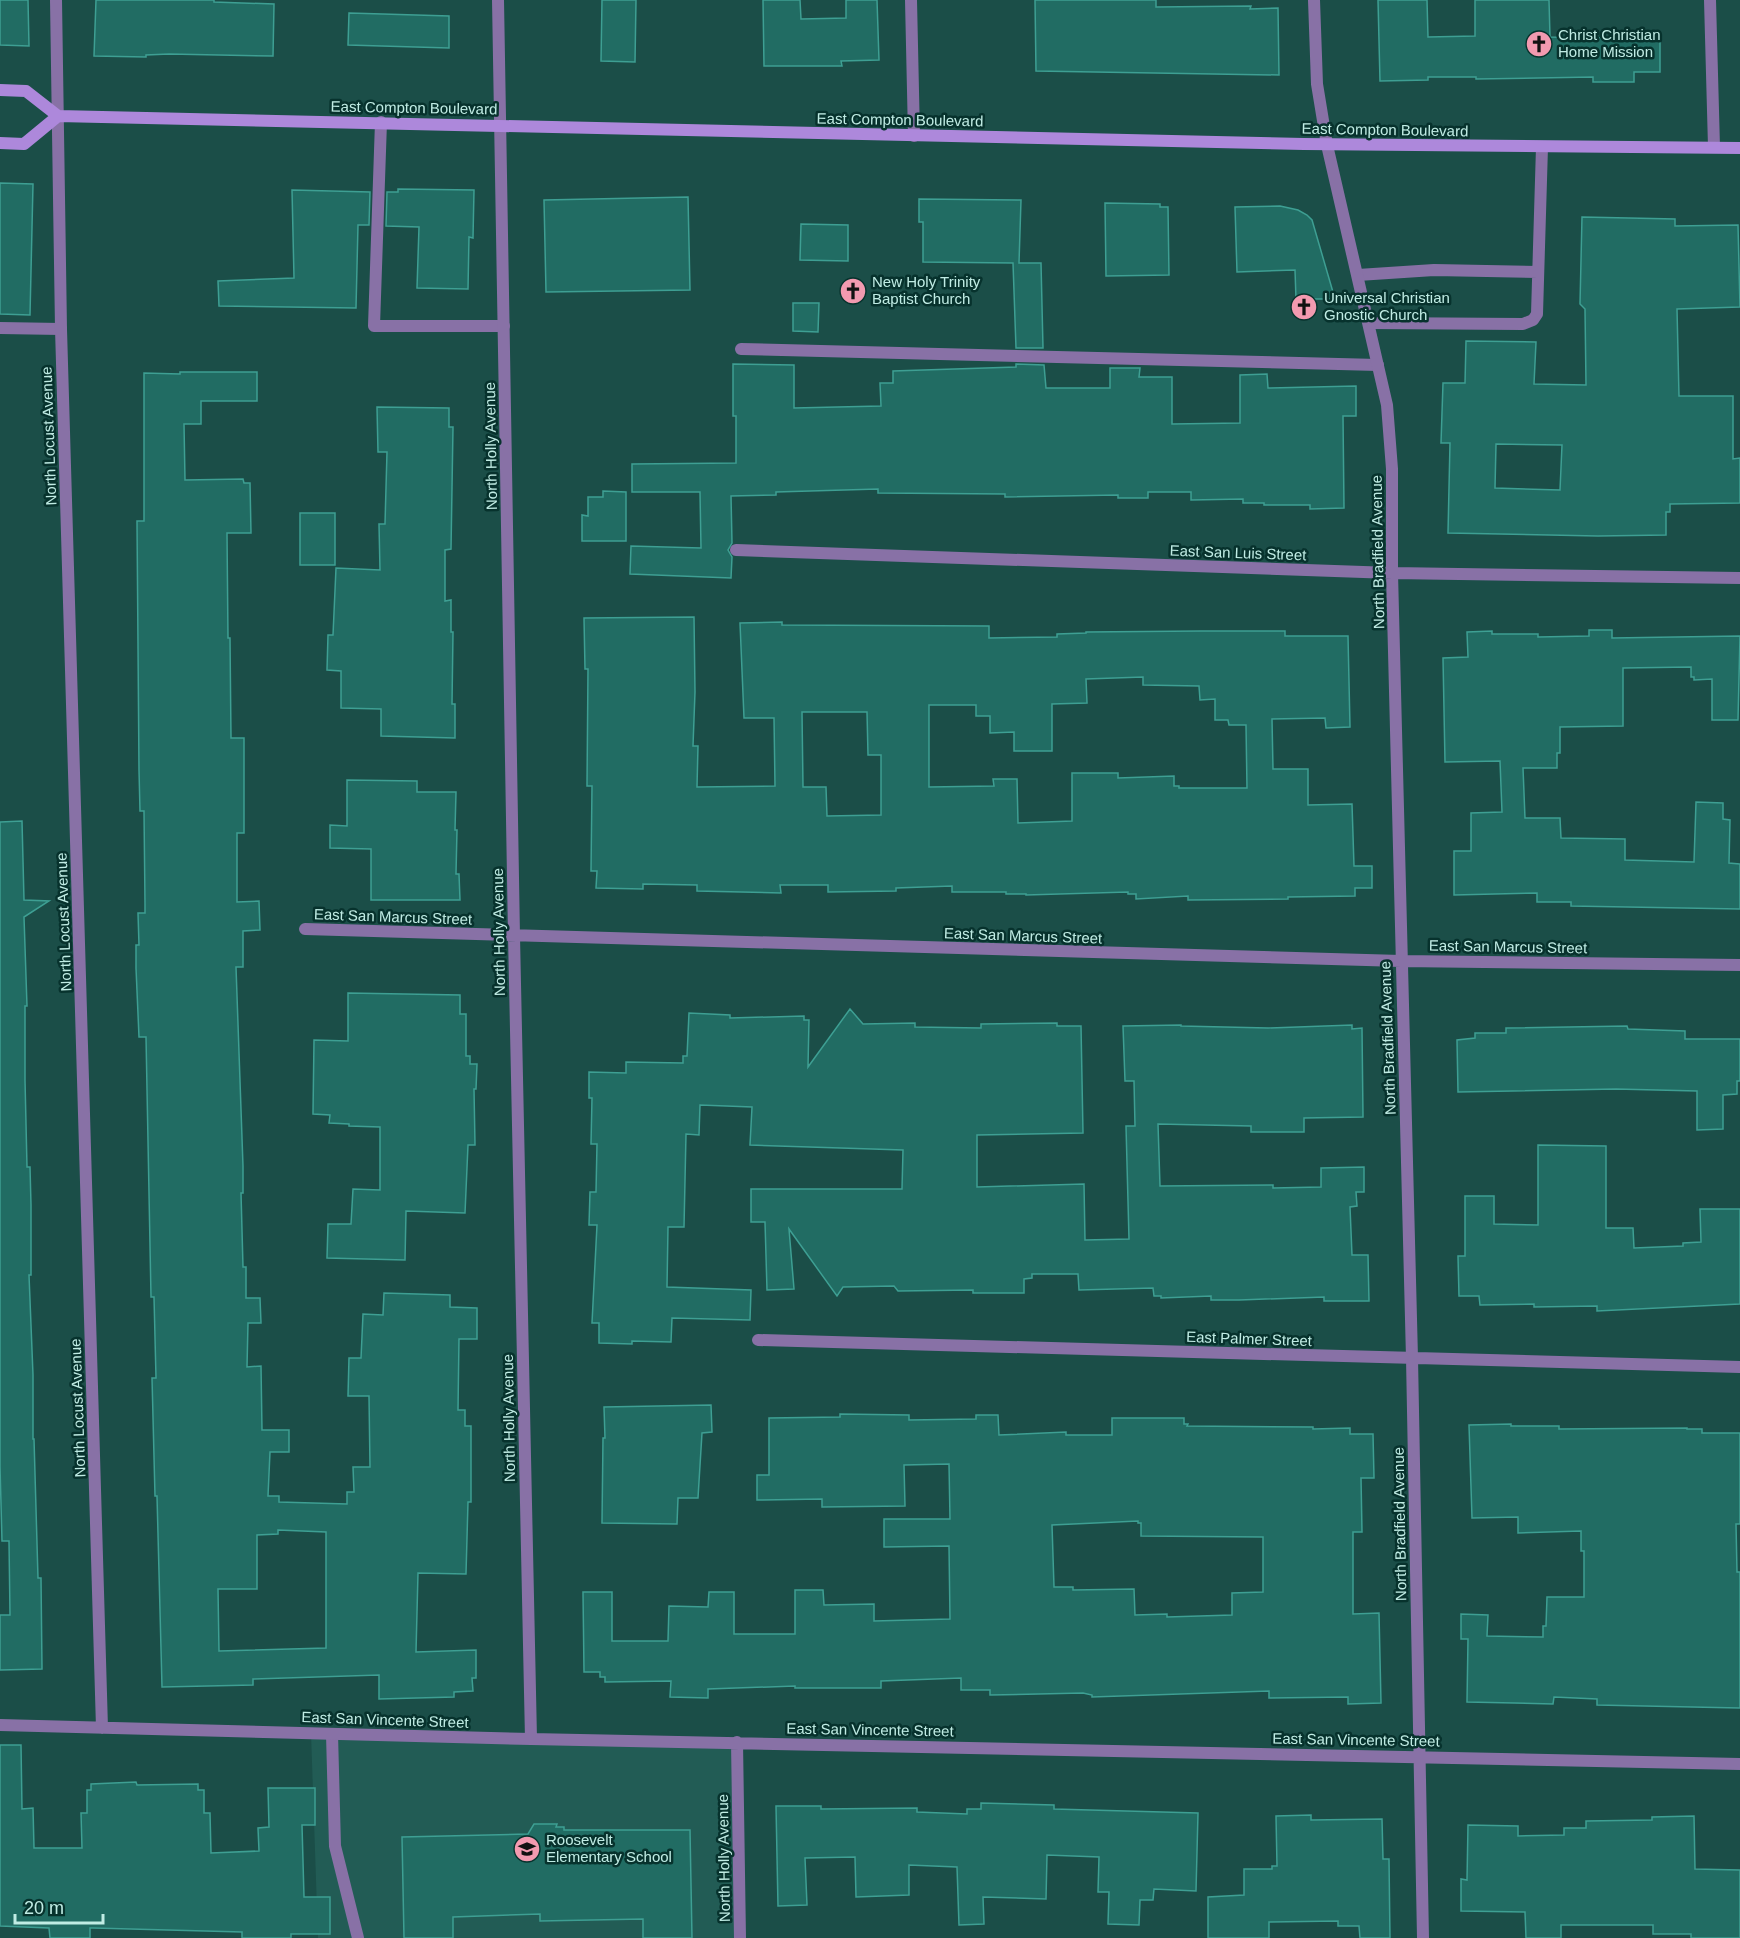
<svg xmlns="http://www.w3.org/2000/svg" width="1740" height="1938" viewBox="0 0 1740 1938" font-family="Arial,sans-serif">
<rect width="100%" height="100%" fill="#1b4e48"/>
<path fill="#225c55" d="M 311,1733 L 737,1742 L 740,1938 L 318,1938 Z"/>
<path fill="#216c63" stroke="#3e9f93" stroke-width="1.5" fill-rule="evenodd" d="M 0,0 L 28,0 L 29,46 L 0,45 Z
M 96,0 L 214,0 L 214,2 L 274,4 L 273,56 L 169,54 L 146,55 L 146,57 L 94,56 Z
M 602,0 L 636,0 L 635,62 L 601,61 Z
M 763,0 L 800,0 L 801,19 L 846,18 L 846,0 L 877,0 L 879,60 L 841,61 L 842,66 L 764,66 Z
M 1035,0 L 1156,0 L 1156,7 L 1251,6 L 1250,9 L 1278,8 L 1279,75 L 1036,71 Z
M 1378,0 L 1427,0 L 1428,37 L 1475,36 L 1475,0 L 1549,0 L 1550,37 L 1660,39 L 1660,72 L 1634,72 L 1634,82 L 1593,82 L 1593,77 L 1476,79 L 1476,77 L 1428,77 L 1428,80 L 1380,81 Z
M 349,13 L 449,16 L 449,48 L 348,45 Z
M 0,183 L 33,184 L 30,315 L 0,314 Z
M 398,189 L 474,190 L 473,238 L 469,237 L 468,289 L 417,288 L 419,227 L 386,226 L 387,192 L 398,192 Z
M 292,190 L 370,192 L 369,225 L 358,225 L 356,308 L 219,306 L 218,281 L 294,278 Z
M 688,197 L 690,290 L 546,292 L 544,200 Z
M 919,199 L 1021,200 L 1019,263 L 1041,263 L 1043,348 L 1016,348 L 1013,263 L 923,262 L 923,222 L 919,222 Z
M 1105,203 L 1160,204 L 1160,207 L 1168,207 L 1169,275 L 1106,276 Z
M 1280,206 L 1298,210 L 1307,215 L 1312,220 L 1335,299 L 1296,299 L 1295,270 L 1237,272 L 1235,207 Z
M 1582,217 L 1675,219 L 1675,226 L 1738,225 L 1740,307 L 1677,309 L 1679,396 L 1733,396 L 1733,459 L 1740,458 L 1740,503 L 1670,504 L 1670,512 L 1666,512 L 1666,535 L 1598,536 L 1448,533 L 1450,443 L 1441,443 L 1443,383 L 1465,383 L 1466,341 L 1536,342 L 1534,384 L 1586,385 L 1585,309 L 1580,304 ZM 1496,444 L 1562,445 L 1560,490 L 1495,488 Z
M 801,224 L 848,225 L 848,261 L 800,260 Z
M 793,303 L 819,303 L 818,332 L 793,331 Z
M 733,364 L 794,365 L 794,408 L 881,406 L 880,383 L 893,383 L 893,371 L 1016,367 L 1016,364 L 1044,365 L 1046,388 L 1110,388 L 1110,368 L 1140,368 L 1139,377 L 1172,377 L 1172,424 L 1240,423 L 1240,375 L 1267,374 L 1268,388 L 1356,386 L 1356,416 L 1343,416 L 1344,508 L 1310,509 L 1310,505 L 1264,505 L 1264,503 L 1243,503 L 1243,499 L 1191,500 L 1191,492 L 1148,492 L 1148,498 L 1118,498 L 1118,495 L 1005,497 L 1005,494 L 878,493 L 878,489 L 776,492 L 776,495 L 731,496 L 732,543 L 728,550 L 732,557 L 731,578 L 630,574 L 631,546 L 701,548 L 700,492 L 632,492 L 632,464 L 736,463 L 736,416 L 733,416 Z
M 180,372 L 257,372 L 257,401 L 201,401 L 201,424 L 184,424 L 185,480 L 243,479 L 244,483 L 250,483 L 251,533 L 227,533 L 228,638 L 230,638 L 231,738 L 244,738 L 244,833 L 237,833 L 237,902 L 259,901 L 260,930 L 243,931 L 243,967 L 236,967 L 243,1166 L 243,1193 L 241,1193 L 243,1267 L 246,1267 L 246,1298 L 260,1298 L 261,1323 L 248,1323 L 247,1367 L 261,1366 L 262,1430 L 289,1430 L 289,1452 L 270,1452 L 268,1496 L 279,1496 L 279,1502 L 347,1504 L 347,1492 L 354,1492 L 353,1467 L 370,1467 L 369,1396 L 348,1396 L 349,1358 L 361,1358 L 363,1314 L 383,1315 L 384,1293 L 450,1295 L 450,1307 L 477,1308 L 477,1339 L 459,1339 L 458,1410 L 465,1410 L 465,1426 L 471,1426 L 471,1502 L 468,1502 L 466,1574 L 418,1573 L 416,1652 L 476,1650 L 476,1678 L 472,1678 L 473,1691 L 454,1692 L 454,1697 L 379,1699 L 379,1675 L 253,1679 L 253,1685 L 162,1687 L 157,1496 L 155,1496 L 152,1378 L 156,1378 L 154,1297 L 151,1297 L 146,1037 L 139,1037 L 136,968 L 136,945 L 139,945 L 138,913 L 145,913 L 145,904 L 144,811 L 140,811 L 139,770 L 137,521 L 144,521 L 144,373 L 180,374 ZM 278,1530 L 326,1532 L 326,1648 L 219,1651 L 218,1589 L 257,1589 L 257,1535 L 278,1534 Z
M 377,407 L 449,408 L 449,427 L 453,427 L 451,549 L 445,550 L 445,601 L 451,600 L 451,632 L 453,632 L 452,704 L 455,704 L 455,738 L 381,736 L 381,709 L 341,708 L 341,671 L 327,670 L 328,635 L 333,635 L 336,568 L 380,570 L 379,524 L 385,524 L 387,452 L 378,452 Z
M 603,491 L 626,492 L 626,541 L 582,541 L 582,515 L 588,516 L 588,497 L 603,497 Z
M 300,513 L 335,513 L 335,565 L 300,565 Z
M 694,617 L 695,692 L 693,746 L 698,746 L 697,787 L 775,786 L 774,718 L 744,718 L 740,623 L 782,622 L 782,625 L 989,626 L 989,638 L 1057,637 L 1057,634 L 1086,633 L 1086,632 L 1201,631 L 1285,631 L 1285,636 L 1348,636 L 1350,727 L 1326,728 L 1325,718 L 1272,719 L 1273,769 L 1308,769 L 1308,805 L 1352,804 L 1354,866 L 1372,866 L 1372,888 L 1355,888 L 1355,896 L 1288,897 L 1288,899 L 1188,900 L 1188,896 L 1136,899 L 1136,894 L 1128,894 L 1128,892 L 1026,895 L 1026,894 L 1006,894 L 1006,892 L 952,892 L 952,886 L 896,888 L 896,891 L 828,892 L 828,885 L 780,885 L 781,893 L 697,891 L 697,885 L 643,884 L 643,889 L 596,888 L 597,871 L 591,871 L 592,786 L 587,786 L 588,669 L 585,669 L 584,618 ZM 1143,677 L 1143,685 L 1199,686 L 1200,700 L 1215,699 L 1215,720 L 1228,720 L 1229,725 L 1246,725 L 1247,788 L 1179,788 L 1179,786 L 1174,786 L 1174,776 L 1118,778 L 1118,773 L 1072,773 L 1072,821 L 1018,823 L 1017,779 L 993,779 L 994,786 L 929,787 L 929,705 L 976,705 L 976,716 L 990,716 L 990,733 L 1014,732 L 1014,751 L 1052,751 L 1052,704 L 1087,703 L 1086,679 ZM 802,712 L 867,712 L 868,755 L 881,755 L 881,815 L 827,816 L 826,787 L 803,787 Z
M 1589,630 L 1612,630 L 1612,638 L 1740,636 L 1738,720 L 1712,720 L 1712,679 L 1694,680 L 1694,677 L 1691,677 L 1691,667 L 1623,668 L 1623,726 L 1560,727 L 1560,753 L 1557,753 L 1557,768 L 1523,768 L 1525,818 L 1560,818 L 1561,838 L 1625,839 L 1625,860 L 1694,862 L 1696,802 L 1723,803 L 1723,819 L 1730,820 L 1729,863 L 1740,864 L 1740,909 L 1571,906 L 1571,902 L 1537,902 L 1537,893 L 1454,895 L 1454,851 L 1471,851 L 1471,813 L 1502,812 L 1500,761 L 1445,762 L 1443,658 L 1468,657 L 1467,632 L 1492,631 L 1492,634 L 1538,634 L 1538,637 L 1589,636 Z
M 347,780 L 417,781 L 417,792 L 456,792 L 455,830 L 457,830 L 456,874 L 459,874 L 460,900 L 371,900 L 371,849 L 330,848 L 330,825 L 347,826 Z
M 22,821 L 24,900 L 49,901 L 24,917 L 27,1006 L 25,1006 L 25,1080 L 27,1167 L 30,1167 L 31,1205 L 31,1275 L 29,1275 L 33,1375 L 33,1439 L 34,1439 L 38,1578 L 41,1578 L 42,1669 L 0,1670 L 0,1615 L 10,1615 L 9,1541 L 2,1541 L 0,1466 L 0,822 Z
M 348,993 L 460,995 L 460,1014 L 466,1014 L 466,1056 L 470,1056 L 470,1064 L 477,1064 L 476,1089 L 474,1089 L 475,1145 L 468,1145 L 465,1213 L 406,1211 L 405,1260 L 327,1258 L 328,1224 L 351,1224 L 353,1189 L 380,1190 L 380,1127 L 349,1126 L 349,1124 L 329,1123 L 330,1115 L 313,1114 L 314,1040 L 348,1041 Z
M 850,1009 L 863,1024 L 915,1023 L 915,1027 L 981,1028 L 981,1024 L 1057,1023 L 1057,1026 L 1081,1026 L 1083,1133 L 977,1135 L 977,1187 L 1084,1184 L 1085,1240 L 1129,1239 L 1126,1126 L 1135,1126 L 1134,1081 L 1125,1081 L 1123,1026 L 1181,1025 L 1181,1026 L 1268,1028 L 1352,1025 L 1352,1029 L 1362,1028 L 1363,1117 L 1304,1118 L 1304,1132 L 1251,1132 L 1251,1126 L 1158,1124 L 1160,1186 L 1273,1185 L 1273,1188 L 1321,1187 L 1321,1168 L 1364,1167 L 1364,1192 L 1356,1192 L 1357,1206 L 1350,1207 L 1352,1255 L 1368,1255 L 1369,1301 L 1324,1301 L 1324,1297 L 1239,1300 L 1211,1300 L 1211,1296 L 1161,1298 L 1161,1296 L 1154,1296 L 1153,1288 L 1079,1290 L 1078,1274 L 1032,1274 L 1032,1278 L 1024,1279 L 1024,1293 L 973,1293 L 973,1290 L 898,1291 L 894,1286 L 843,1287 L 837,1296 L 789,1229 L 794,1289 L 767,1290 L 765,1222 L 751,1222 L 751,1189 L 902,1189 L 903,1150 L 750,1145 L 752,1107 L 700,1105 L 699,1135 L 686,1134 L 684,1227 L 668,1227 L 667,1287 L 751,1290 L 750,1320 L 672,1318 L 671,1342 L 632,1341 L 632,1344 L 599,1343 L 599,1323 L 592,1323 L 597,1225 L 589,1225 L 590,1192 L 596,1192 L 597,1144 L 591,1144 L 592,1098 L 589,1098 L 589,1072 L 626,1073 L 626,1062 L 683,1063 L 683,1056 L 687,1056 L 689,1013 L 730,1015 L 730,1018 L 804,1016 L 804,1020 L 809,1020 L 808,1067 Z
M 1627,1026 L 1628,1029 L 1685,1031 L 1685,1039 L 1740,1039 L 1740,1081 L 1737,1081 L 1737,1094 L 1723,1095 L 1723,1129 L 1697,1130 L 1697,1091 L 1616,1089 L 1458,1092 L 1457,1040 L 1475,1038 L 1475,1033 L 1506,1033 L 1506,1028 Z
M 1538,1145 L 1606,1146 L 1606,1228 L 1633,1228 L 1634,1248 L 1683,1246 L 1683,1243 L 1701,1242 L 1700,1209 L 1740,1209 L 1740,1304 L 1597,1311 L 1597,1306 L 1534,1307 L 1534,1304 L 1480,1305 L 1479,1296 L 1459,1296 L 1458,1256 L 1465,1256 L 1465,1196 L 1494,1196 L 1494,1224 L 1538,1225 Z
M 711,1405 L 712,1432 L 702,1433 L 698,1498 L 678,1498 L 677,1524 L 602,1523 L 603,1438 L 605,1438 L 604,1407 Z
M 840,1414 L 909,1415 L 909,1420 L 976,1419 L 976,1415 L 998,1415 L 999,1435 L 1066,1432 L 1066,1435 L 1112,1435 L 1112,1418 L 1184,1418 L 1184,1424 L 1188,1424 L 1187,1426 L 1313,1427 L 1313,1429 L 1350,1428 L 1350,1434 L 1373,1434 L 1374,1478 L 1361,1478 L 1362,1532 L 1353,1532 L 1353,1614 L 1379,1613 L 1381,1703 L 1348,1704 L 1348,1697 L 1269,1698 L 1269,1691 L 1092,1697 L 1092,1695 L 1083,1693 L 990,1695 L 990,1690 L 961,1690 L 961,1678 L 881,1681 L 881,1688 L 795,1688 L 795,1686 L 708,1689 L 708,1698 L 670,1697 L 671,1681 L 605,1682 L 605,1677 L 600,1677 L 600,1672 L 584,1672 L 583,1592 L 612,1592 L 612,1641 L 668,1641 L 669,1606 L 708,1607 L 709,1592 L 734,1592 L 734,1634 L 795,1634 L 795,1590 L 823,1590 L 824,1605 L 874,1604 L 874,1621 L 950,1619 L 949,1546 L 884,1547 L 884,1519 L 950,1519 L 949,1464 L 904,1465 L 905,1506 L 822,1507 L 822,1499 L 757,1500 L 757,1475 L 769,1475 L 769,1418 L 840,1417 ZM 1138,1521 L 1138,1523 L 1141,1523 L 1141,1536 L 1263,1537 L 1263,1592 L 1232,1593 L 1232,1615 L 1167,1617 L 1167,1614 L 1135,1615 L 1134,1589 L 1073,1590 L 1073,1587 L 1054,1587 L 1052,1525 Z
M 1511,1424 L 1511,1426 L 1559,1426 L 1559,1429 L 1687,1428 L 1687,1429 L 1702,1429 L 1702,1433 L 1740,1433 L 1740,1524 L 1736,1524 L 1737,1572 L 1740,1572 L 1740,1708 L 1597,1705 L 1597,1699 L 1554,1697 L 1553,1704 L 1467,1702 L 1468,1639 L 1461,1639 L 1461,1614 L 1488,1615 L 1487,1636 L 1543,1637 L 1543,1626 L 1546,1626 L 1547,1597 L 1584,1597 L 1584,1551 L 1581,1551 L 1581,1531 L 1518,1533 L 1518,1517 L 1472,1518 L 1469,1425 Z
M 0,1745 L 21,1745 L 22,1809 L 33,1808 L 34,1848 L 82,1848 L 81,1813 L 87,1813 L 87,1790 L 91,1790 L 91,1784 L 136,1782 L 137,1785 L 198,1784 L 198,1790 L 204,1790 L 204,1813 L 210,1813 L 211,1853 L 259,1851 L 258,1828 L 269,1827 L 268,1788 L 315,1788 L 315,1825 L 302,1825 L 304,1897 L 330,1897 L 330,1934 L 291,1934 L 291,1938 L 242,1938 L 242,1932 L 93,1928 L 90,1928 L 90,1938 L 50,1938 L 49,1928 L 0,1926 Z
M 981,1803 L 1054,1805 L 1054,1809 L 1198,1813 L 1196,1891 L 1154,1889 L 1153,1900 L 1140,1900 L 1139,1925 L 1108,1924 L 1109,1892 L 1098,1892 L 1099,1857 L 1047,1855 L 1046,1899 L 983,1897 L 984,1924 L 959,1925 L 957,1867 L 909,1865 L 909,1895 L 856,1897 L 855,1857 L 805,1858 L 807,1905 L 778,1906 L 776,1806 L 821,1806 L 821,1809 L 917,1808 L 917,1812 L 967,1814 L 967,1809 L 981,1809 Z
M 1311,1815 L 1311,1820 L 1382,1819 L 1383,1859 L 1389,1859 L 1390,1938 L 1360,1938 L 1359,1926 L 1338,1926 L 1338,1921 L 1269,1922 L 1269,1938 L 1208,1938 L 1208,1897 L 1244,1895 L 1244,1869 L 1272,1869 L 1272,1866 L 1277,1866 L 1276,1816 Z
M 1694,1816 L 1695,1869 L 1740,1870 L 1740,1938 L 1691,1938 L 1691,1934 L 1653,1934 L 1653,1925 L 1561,1925 L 1561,1938 L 1526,1938 L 1525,1912 L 1461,1911 L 1461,1879 L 1467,1880 L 1468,1825 L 1518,1826 L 1518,1836 L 1564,1835 L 1564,1828 L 1586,1828 L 1586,1821 L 1652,1820 L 1652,1817 Z
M 534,1824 L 557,1824 L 556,1827 L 564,1827 L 564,1830 L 690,1830 L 692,1938 L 643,1938 L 643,1919 L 540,1921 L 540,1914 L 453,1917 L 453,1938 L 404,1938 L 402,1837 L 528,1834 Z"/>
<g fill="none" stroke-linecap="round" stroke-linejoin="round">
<path stroke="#8871a6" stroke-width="12" d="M 381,122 L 374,326 L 504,326
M 1358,275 L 1434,270 L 1538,272
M 1369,323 L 1523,324 L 1533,320 L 1537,314 L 1542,147
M 0,328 L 61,329
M 741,349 L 1378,365
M 332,1734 L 335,1846 L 358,1938"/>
<path stroke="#8871a6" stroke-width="12" d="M 56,0 L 61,329 L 102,1728
M 498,0 L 514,936 L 531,1739
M 911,0 L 914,136
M 1314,0 L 1317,84 L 1327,145 L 1387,405 L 1392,469 L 1392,573 L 1412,1358 L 1423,1938
M 1710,0 L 1714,147
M 736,550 L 1392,573 L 1740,578
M 305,929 L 1401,961 L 1740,965
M 758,1340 L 1740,1367
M 0,1725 L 531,1739 L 1740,1764
M 737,1742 L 740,1938"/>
<path stroke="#ad88db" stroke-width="12" d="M 0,90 L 26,91 L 58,116 L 1304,144 L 1740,148
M 0,143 L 24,144 L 58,116"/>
</g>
<defs>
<symbol id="church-disc" viewBox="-11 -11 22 22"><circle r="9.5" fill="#f29ab0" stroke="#07322d"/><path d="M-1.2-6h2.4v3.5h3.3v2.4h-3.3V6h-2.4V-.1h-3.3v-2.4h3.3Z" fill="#111"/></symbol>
<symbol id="school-disc" viewBox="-11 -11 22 22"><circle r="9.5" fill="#f29ab0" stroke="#07322d"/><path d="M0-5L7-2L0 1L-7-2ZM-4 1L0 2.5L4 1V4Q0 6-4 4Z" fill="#111"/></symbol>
</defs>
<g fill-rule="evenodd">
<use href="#church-disc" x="1524" y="29" width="30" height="30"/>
<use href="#church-disc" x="838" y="276" width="30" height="30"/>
<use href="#church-disc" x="1289" y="292" width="30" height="30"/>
<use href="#school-disc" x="512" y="1834" width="30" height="30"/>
</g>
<g text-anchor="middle" stroke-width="5" stroke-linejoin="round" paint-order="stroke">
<g font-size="15" fill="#c0ece4" stroke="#07322d" text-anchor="start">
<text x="1558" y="40">Christ Christian<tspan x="1558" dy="17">Home Mission</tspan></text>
<text x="872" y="287">New Holy Trinity<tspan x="872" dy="17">Baptist Church</tspan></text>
<text x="1324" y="303">Universal Christian<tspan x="1324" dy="17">Gnostic Church</tspan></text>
<text x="546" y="1845">Roosevelt<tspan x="546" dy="17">Elementary School</tspan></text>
</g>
<g font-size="15" fill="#c0ece4" stroke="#07322d">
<text transform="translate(414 108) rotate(1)" y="5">East Compton Boulevard</text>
<text transform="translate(900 120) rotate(1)" y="5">East Compton Boulevard</text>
<text transform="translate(1385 130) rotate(1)" y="5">East Compton Boulevard</text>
<text transform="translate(49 436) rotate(-92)" y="5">North Locust Avenue</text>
<text transform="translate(491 446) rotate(-91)" y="5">North Holly Avenue</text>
<text transform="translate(1378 552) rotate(-91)" y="5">North Bradfield Avenue</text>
<text transform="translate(1238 553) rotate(2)" y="5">East San Luis Street</text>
<text transform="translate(393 917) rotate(2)" y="5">East San Marcus Street</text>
<text transform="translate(64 922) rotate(-92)" y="5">North Locust Avenue</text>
<text transform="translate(499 932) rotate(-91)" y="5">North Holly Avenue</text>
<text transform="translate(1023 936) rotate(2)" y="5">East San Marcus Street</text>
<text transform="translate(1508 947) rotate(1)" y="5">East San Marcus Street</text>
<text transform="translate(1388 1038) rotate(-92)" y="5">North Bradfield Avenue</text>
<text transform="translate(1249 1339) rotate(2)" y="5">East Palmer Street</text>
<text transform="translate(78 1408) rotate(-92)" y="5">North Locust Avenue</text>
<text transform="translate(509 1418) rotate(-91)" y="5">North Holly Avenue</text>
<text transform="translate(1400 1524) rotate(-91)" y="5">North Bradfield Avenue</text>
<text transform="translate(385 1720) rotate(2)" y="5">East San Vincente Street</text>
<text transform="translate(870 1730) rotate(1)" y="5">East San Vincente Street</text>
<text transform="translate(1356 1740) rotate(1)" y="5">East San Vincente Street</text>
<text transform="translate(724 1858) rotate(-91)" y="5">North Holly Avenue</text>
</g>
</g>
<path d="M15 1914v9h88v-9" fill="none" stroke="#c0ece4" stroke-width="3"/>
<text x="24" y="1914" font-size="18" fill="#c0ece4" stroke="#07322d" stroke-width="4.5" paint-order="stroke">20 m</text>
</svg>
